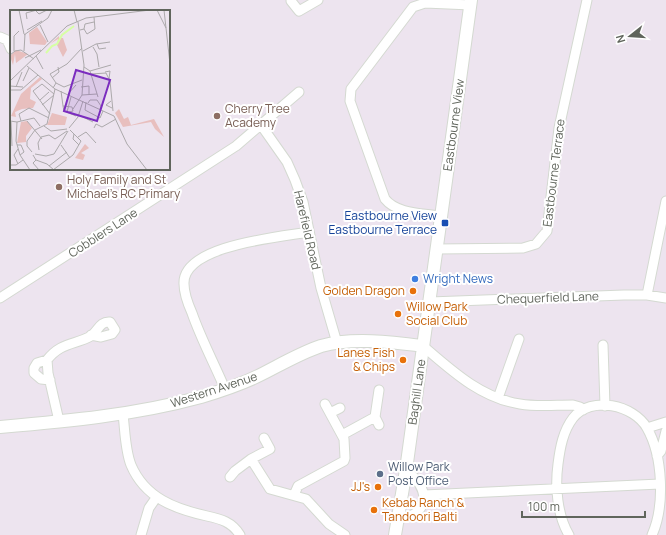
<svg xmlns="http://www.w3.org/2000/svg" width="666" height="535" viewBox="0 0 666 535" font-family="Manrope,sans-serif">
<rect width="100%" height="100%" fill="#ede4ef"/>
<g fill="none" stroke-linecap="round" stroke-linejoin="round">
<defs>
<path id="minor" d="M 291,1 L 299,11 L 318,0
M 0,37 L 7,40 L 11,49
M 261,125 L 287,162 L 295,180 L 303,202 L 321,288 L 337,343
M 440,216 C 422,213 397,214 385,199 L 350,101 L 351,89 L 413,7 L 425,3 L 471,5
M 436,249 L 523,248 L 536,244 L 547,231 L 559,128 L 587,0
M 647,295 L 666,201
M 0,298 L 236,146 L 299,92
M 430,302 L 624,295 L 647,295 L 666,298
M 603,345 L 605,406
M 423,346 C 452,371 481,398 520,404 C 537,407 555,405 573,405 L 580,407 L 583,410
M 47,360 L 37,363 L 34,368 L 34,373 L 41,379 L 50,380
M 225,389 C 214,363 201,339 192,313 C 188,304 184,294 184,284 C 182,245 281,237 309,232
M 379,390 L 375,417 L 379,425
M 498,398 L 519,339
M 330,413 L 340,408
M 123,414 C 125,430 125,450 131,465 C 145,498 175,509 207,516 C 221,519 232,522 240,535
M 59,421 L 48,373 L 47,360 C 61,342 75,345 91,336 C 98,331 100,321 110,322 L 115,330 L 112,334 L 101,337 L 91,335
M 647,428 L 666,422
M 342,435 L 375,417
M 657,456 L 661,451 L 666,431
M 251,459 L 270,449 L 264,438
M 230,477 L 235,471 L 251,459 L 270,489 L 306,499 L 329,524 L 345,535
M 294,495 L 298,486 L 344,461 L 345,458 L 344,439 L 325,404
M 424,495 L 660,484
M 398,519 C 432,514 430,488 406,470
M 141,535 L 149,508 L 156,498
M 569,535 C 557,515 555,486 558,464 C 560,448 563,431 573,418 C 591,395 634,405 647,428 C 663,456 665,506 652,535"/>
<path id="tertiary" d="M 0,427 C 68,421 135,415 201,397 C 221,391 242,384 260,375 C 280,365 300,353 321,346 C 351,337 392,342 423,346
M 395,535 L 406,470 L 471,0"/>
</defs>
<use href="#minor" stroke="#d4d9d1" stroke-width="11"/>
<use href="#tertiary" stroke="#d4d9d1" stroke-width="14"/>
<use href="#minor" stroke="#fff" stroke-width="9"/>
<use href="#tertiary" stroke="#fff" stroke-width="12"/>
</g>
<g fill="#8d6e63" stroke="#fff" stroke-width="1.5">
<circle cx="217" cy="116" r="4"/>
<circle cx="59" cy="187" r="4"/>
</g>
<rect fill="#1a4fb4" stroke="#fff" stroke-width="1.5" x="441" y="219" width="8" height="8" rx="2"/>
<circle fill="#3f7fe0" stroke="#fff" stroke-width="1.5" cx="415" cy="279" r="4"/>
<g fill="#e8710a" stroke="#fff" stroke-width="1.5">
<circle cx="413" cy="291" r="4"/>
<circle cx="398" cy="314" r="4"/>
<circle cx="403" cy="360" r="4"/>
<circle cx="378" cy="487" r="4"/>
<circle cx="374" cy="510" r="4"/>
</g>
<circle fill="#5c6f8a" stroke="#fff" stroke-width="1.5" cx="380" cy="474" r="4"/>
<g text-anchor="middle" stroke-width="4" stroke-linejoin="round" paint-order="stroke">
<g font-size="12" fill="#785e54" stroke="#fff" text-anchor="start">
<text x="225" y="113">Cherry Tree<tspan x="225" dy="14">Academy</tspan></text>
<text x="67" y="184">Holy Family and St<tspan x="67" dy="14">Michael's RC Primary</tspan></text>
</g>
<g font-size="12" fill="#60655c" stroke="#fff">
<text transform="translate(454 125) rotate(-82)" y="4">Eastbourne View</text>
<text transform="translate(554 173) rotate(-83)" y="4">Eastbourne Terrace</text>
<text transform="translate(307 230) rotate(77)" y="4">Harefield Road</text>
<text transform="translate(103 233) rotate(-33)" y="4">Cobblers Lane</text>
<text transform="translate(548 298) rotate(-2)" y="4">Chequerfield Lane</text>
<text transform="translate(214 390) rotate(-18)" y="4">Western Avenue</text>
<text transform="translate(417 392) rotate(-82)" y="4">Baghill Lane</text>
</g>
<g font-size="12" fill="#164399" stroke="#fff" text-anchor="end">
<text x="437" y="220">Eastbourne View<tspan x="437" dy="14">Eastbourne Terrace</tspan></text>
</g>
<g font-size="12" fill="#366cbe" stroke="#fff" text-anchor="start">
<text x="423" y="283">Wright News</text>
</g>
<g font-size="12" fill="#c56008" stroke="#fff" text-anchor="end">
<text x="405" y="295">Golden Dragon</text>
<text x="406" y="311" text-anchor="start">Willow Park<tspan x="406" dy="14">Social Club</tspan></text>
<text x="395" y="357">Lanes Fish<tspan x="395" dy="14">&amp; Chips</tspan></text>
<text x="370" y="491">JJ's</text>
<text x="382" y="507" text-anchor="start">Kebab Ranch &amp;<tspan x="382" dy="14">Tandoori Balti</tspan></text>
</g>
<g font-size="12" fill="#4e5e75" stroke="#fff" text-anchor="start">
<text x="388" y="471">Willow Park<tspan x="388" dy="14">Post Office</tspan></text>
</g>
</g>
<g transform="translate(10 10)">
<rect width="160" height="160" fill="#ede4ef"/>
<path d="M 27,17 L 37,32 L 35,35 L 20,34 L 19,23 ZM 49,26 L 49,28 L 53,28 L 57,40 L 53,47 L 47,35 L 48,29 L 40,34 ZM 6,40 L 18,44 L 6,53 L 5,44 L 3,55 L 0,46 ZM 30,67 L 32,69 L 21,78 L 20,89 L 26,92 L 23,98 L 12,99 L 5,102 L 6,107 L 1,106 L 11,84 ZM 109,99 L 114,109 L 118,107 L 121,115 L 144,109 L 154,127 L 145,119 L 141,112 L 113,117 L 105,103 ZM 42,103 L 57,107 L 55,115 L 37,115 ZM 17,111 L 22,118 L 16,126 L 16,132 L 7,133 L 11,112 ZM 75,134 L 79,138 L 71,143 L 75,145 L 73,150 L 65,148 Z" fill="#e8bfbe"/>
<path fill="none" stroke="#d6ffa4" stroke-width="2" d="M 36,43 L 42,36 L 47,34 L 52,25 L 64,16"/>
<path fill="none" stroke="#aca9ab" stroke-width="1" d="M 9,0 L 14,24M 64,0 L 67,12M 147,0 L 156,18M 154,0 L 160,54M 26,1 L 29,4 L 37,0M 17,9 L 16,3 L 27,0M 30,15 L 38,32M 74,19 L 75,14 L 84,12M 17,20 L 32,11M 70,20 L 74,19 L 77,24 L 85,19 L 84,7M 14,25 L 38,8 L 42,0M 87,34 L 89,39 L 96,38M 83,37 L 87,44 L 89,57M 4,41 L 4,26 L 9,21M 14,41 L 15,24M 73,41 L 86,34 L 100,32M 0,45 L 5,41 L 11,40 L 24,49M 26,46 L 33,59M 15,48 L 31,40M 17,56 L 45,79 L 104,106 L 117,134 L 137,160M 74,57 L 80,61 L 88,87M 80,61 L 101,55M 95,62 L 100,61 L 99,69M 81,64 L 96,63 L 100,71 L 103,101M 42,68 L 49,62 L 48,57M 0,71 L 57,16 L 76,8 L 140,0M 13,71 L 19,58M 46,73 L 54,77 L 72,70M 0,76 L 13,77M 6,77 L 12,62M 71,77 L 79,76 L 79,85M 43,78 L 46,73 L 40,64 L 57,54 L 72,38M 0,80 L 11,80 L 28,65M 51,81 L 53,96M 58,84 L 66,75M 72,85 L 87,84M 30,90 L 39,82M 101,91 L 96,95 L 102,98M 76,92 L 75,100 L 90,108 L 93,101M 78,93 L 80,90 L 87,90 L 91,96 L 90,99M 32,95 L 44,85M 63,99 L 72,85 L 74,55 L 68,12M 57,102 L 61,87M 59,102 L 63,101 L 62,97 L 53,96 L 54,101 L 66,106M 40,104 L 23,81 L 32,74 L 44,84M 69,105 L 83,112M 0,111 L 7,112 L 24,108 L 30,116M 11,111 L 9,104 L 19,98 L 39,108M 17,111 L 32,129M 1,112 L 2,136M 7,112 L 6,131 L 10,145 L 20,160M 34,116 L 41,121 L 57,119M 59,118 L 68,107 L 73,91M 84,118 L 86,114 L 92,117 L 106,109M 64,124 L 63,129 L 69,135M 68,127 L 76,122 L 86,133M 45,129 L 57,121M 7,135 L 11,135 L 14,142 L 10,145M 51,135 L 60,148M 29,140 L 28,133 L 31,127 L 39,125 L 45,129M 22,142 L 17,136 L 17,131 L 25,120 L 37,114 L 45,79M 25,144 L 36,146 L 44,144 L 58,121M 23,145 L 26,150 L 37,154 L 44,160M 26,150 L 23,153 L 29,160M 8,154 L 4,145 L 8,139M 0,155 L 6,155 L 13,150M 39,156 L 57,142M 43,160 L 63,145 L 71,131 L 60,120"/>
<path fill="#7b2cbf" fill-opacity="0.15" stroke="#7b2cbf" stroke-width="2" d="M 66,60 L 100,70 L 87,111 L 54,101 Z"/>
<rect width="160" height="160" fill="none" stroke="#60655c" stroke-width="2"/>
</g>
<g transform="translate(630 36) rotate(253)" stroke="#ffffff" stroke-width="3" paint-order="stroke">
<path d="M0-3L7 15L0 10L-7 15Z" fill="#60655c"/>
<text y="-6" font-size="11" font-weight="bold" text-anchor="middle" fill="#60655c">N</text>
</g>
<path d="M522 511v6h123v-6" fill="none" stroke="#60655c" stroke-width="2"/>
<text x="528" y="511" font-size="12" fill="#60655c" stroke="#ffffff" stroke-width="3" paint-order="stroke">100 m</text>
</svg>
